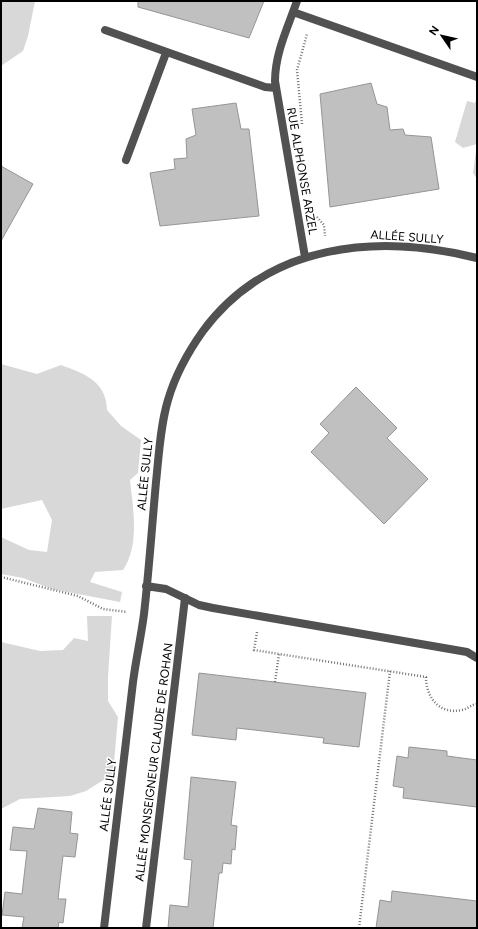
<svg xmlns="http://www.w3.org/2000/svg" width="478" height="929" viewBox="0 0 478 929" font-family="Figtree,sans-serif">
<rect width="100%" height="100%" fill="#fff"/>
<path fill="#d8d8d8" d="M 1,1 L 35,1 L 28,36 L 23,51 L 1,66 Z
M 477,97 L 477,179 L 473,173 L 477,144 L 463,148 L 455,142 L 467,101 L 475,103 Z
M 1,364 L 37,374 L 61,365 C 85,374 106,381 107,410 L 121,426 L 141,440 L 138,473 L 130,480 C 133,509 140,544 123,570 L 95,572 L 90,582 L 122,592 L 120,602 L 52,589 L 23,578 L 1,574 L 1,537 L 29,550 L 47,552 L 52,520 L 42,500 L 1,509 Z
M 87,616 L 112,616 L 108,677 L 108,701 L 118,717 L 113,774 L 86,791 L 70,796 L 20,799 L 1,809 L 1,642 L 40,651 L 63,650 L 74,638 L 88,641 Z"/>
<path fill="#c0c0c0" stroke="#959595" d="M 138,1 L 264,1 L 249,38 L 138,7 Z
M 371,83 L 377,104 L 387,107 L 390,130 L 403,129 L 405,135 L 431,137 L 439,189 L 330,207 L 320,94 Z
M 236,103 L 241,129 L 249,129 L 259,216 L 160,226 L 150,173 L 175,169 L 174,159 L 187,158 L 186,139 L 196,135 L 192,109 Z
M 1,166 L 33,184 L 1,241 Z
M 356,387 L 397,428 L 387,438 L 428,479 L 384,524 L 311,452 L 329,433 L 320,424 Z
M 199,673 L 366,693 L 359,747 L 323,743 L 324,738 L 237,728 L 236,740 L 192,735 Z
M 409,747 L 447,751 L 447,756 L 477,760 L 477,807 L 403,798 L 404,788 L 393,786 L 397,756 L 408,758 Z
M 191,777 L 236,782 L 231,825 L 237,826 L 235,850 L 232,849 L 231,864 L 223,863 L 222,873 L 219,873 L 213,928 L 168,928 L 170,905 L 188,907 L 192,860 L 184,859 Z
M 38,808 L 72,812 L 70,833 L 78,834 L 75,857 L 63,856 L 58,899 L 66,899 L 63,923 L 59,922 L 58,928 L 22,928 L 24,917 L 2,915 L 5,892 L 22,894 L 27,851 L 10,850 L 13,827 L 34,829 Z
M 392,891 L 477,901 L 477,928 L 376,928 L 380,900 L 391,902 Z"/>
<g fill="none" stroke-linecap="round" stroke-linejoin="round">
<path stroke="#737373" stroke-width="2.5" stroke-dasharray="1 2" stroke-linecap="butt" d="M 302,124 L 297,70 L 307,34
M 317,217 L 324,225 L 325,236
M 1,577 L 78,596 L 103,609 L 127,612
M 257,632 L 254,650 L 279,654
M 275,682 L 279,654 L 426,677 C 426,698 440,715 462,710 C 468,709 472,704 477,704
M 359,928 L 390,671"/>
<path stroke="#515151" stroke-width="8" d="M 146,928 L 185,598"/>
<path stroke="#515151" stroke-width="8" d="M 297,1 C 288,27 275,53 275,81 L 305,257
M 293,12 L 477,77
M 105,30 L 265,87 L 276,88
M 126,160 L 166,53
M 146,586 L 166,589 L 199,605 L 213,608 L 467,652 L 477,658
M 104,928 C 114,846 123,764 133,682 C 136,659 141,637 144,614 C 149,570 152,526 156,482 C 159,455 160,427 168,400 C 175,376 188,352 203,331 C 268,243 377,233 477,258"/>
</g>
<g text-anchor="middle" stroke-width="3" stroke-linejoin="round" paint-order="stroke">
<g font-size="12" fill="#000" stroke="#fff">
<text transform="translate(302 171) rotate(80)" y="4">RUE ALPHONSE ARZEL</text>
<text transform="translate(407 237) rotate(4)" y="4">ALLÉE SULLY</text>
<text transform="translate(145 474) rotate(-84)" y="4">ALLÉE SULLY</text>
<text transform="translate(154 762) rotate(-83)" y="4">ALLÉE MONSEIGNEUR CLAUDE DE ROHAN</text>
<text transform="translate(108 795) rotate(-83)" y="4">ALLÉE SULLY</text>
</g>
</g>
<rect width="478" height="929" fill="none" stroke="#000000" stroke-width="4"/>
<g transform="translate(442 36) rotate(304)" stroke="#ffffff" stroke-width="3" paint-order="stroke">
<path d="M0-3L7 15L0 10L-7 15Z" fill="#000000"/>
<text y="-6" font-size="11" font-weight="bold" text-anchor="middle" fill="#000000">N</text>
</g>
</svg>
